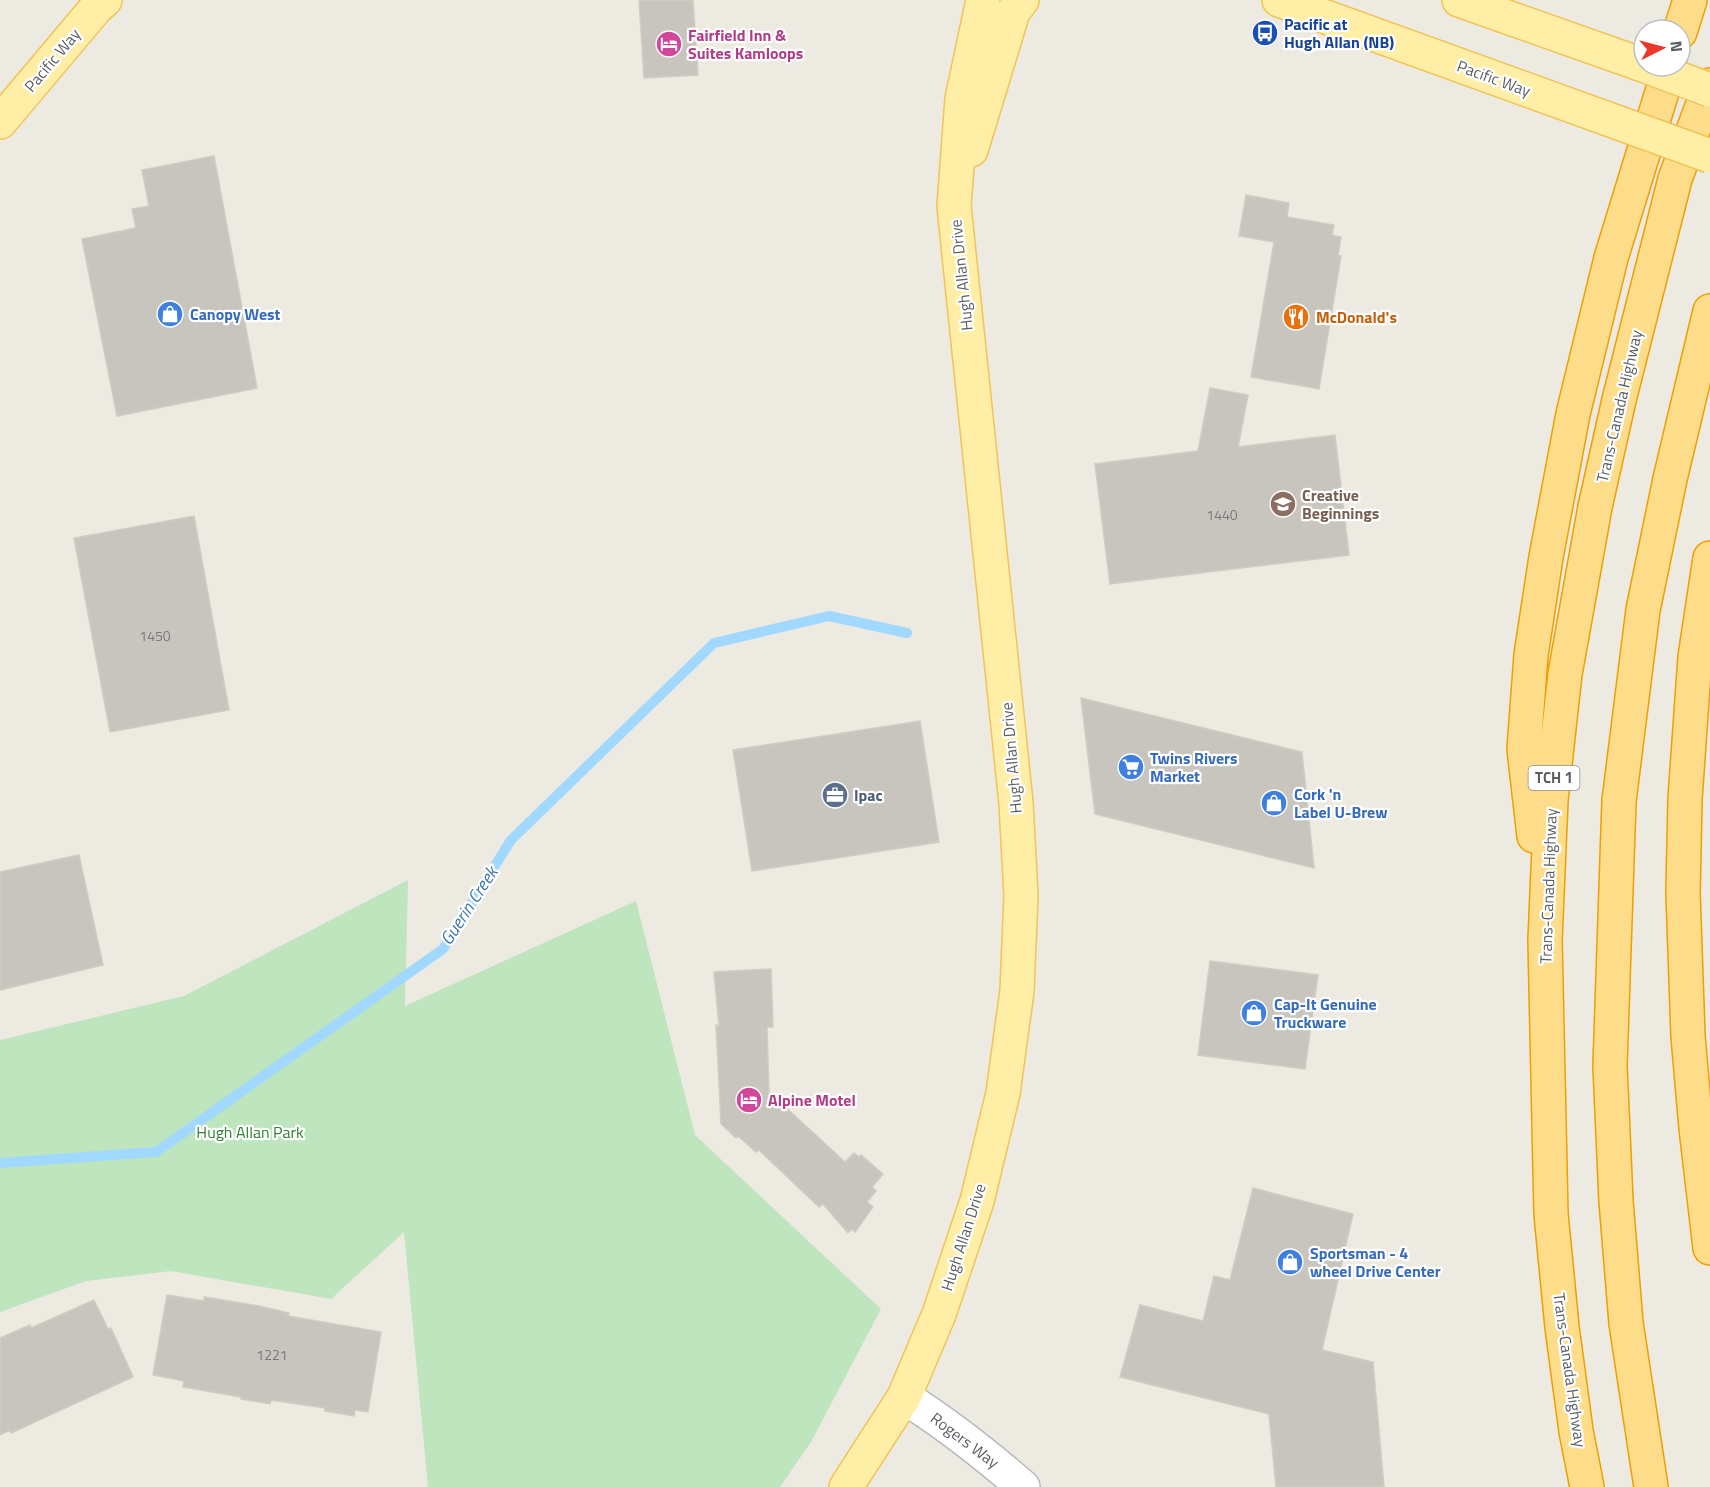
<svg xmlns="http://www.w3.org/2000/svg" width="1710" height="1487" viewBox="0 0 1710 1487" font-family="'Titillium Web',sans-serif">
<rect width="100%" height="100%" fill="#edeae2"/>
<path fill="#bee5be" d="M 408,880 L 405,1006 L 636,901 L 695,1135 L 881,1309 L 811,1442 L 780,1487 L 428,1487 L 404,1232 L 331,1299 L 171,1271 L 86,1281 L 0,1312 L 0,1040 L 184,996 Z"/>
<g fill="none" stroke-linecap="round" stroke-linejoin="round">
<path stroke="#a0d8ff" stroke-width="10" d="M 0,1163 L 156,1152 L 443,949 L 511,840 L 714,643 L 829,616 L 907,633"/>
</g>
<path fill="#c8c5bf" stroke="#d2ccc0" stroke-width="1.5" d="M 639,0 L 693,0 L 698,75 L 644,78 Z
M 214,156 L 257,388 L 117,416 L 82,239 L 136,228 L 132,209 L 149,206 L 142,170 Z
M 1246,195 L 1289,203 L 1287,217 L 1334,225 L 1332,235 L 1341,237 L 1338,255 L 1341,256 L 1319,389 L 1251,377 L 1274,242 L 1239,236 Z
M 1210,388 L 1248,395 L 1238,447 L 1335,435 L 1349,555 L 1110,584 L 1095,464 L 1198,451 Z
M 194,516 L 229,710 L 110,732 L 74,538 Z
M 1081,698 L 1302,752 L 1314,868 L 1095,814 Z
M 920,721 L 939,842 L 752,871 L 733,750 Z
M 79,855 L 103,965 L 0,990 L 0,872 Z
M 1210,961 L 1318,975 L 1305,1069 L 1198,1055 Z
M 771,969 L 773,1027 L 767,1027 L 769,1092 L 845,1162 L 854,1153 L 859,1157 L 861,1155 L 883,1174 L 872,1187 L 876,1191 L 867,1202 L 873,1207 L 855,1232 L 852,1229 L 848,1233 L 823,1204 L 819,1207 L 759,1150 L 756,1152 L 738,1136 L 736,1138 L 721,1124 L 716,1025 L 719,1026 L 714,972 Z
M 1253,1188 L 1353,1214 L 1322,1350 L 1373,1362 L 1384,1487 L 1276,1487 L 1269,1414 L 1120,1377 L 1140,1305 L 1203,1321 L 1214,1276 L 1230,1280 Z
M 167,1295 L 204,1301 L 204,1297 L 259,1306 L 289,1313 L 288,1316 L 381,1332 L 368,1412 L 355,1410 L 354,1416 L 325,1411 L 325,1408 L 271,1400 L 270,1404 L 241,1399 L 241,1397 L 183,1387 L 184,1381 L 153,1375 Z
M 94,1300 L 108,1329 L 111,1328 L 133,1377 L 11,1433 L 10,1430 L 0,1435 L 0,1338 L 30,1325 L 31,1328 Z"/>
<g fill="none" stroke-linecap="round" stroke-linejoin="round">
<defs>
<path id="minor" d="M 904,1397 C 947,1424 985,1454 1023,1487"/>
<path id="major" d="M 1279,0 L 1619,123
M 1459,0 L 1640,64
M 0,122 L 96,8 L 105,0
M 971,150 L 1013,12 L 1022,0
M 846,1487 L 904,1397 L 939,1314 L 977,1201 L 1003,1093 L 1017,991 L 1021,896 L 1016,803 L 954,206 L 962,99 L 983,0"/>
<path id="highway" d="M 1680,32 L 1690,0
M 1710,558 L 1695,657 L 1685,799 L 1683,893 L 1688,1036 L 1696,1128 L 1710,1248
M 1534,836 L 1524,749 L 1531,655 L 1546,557 L 1573,414 L 1611,258 L 1670,66
M 1587,1487 L 1576,1431 L 1562,1327 L 1551,1214 L 1545,940 L 1551,800 L 1565,674 L 1595,507 L 1619,400 L 1675,179 L 1710,85
M 1651,1487 L 1626,1323 L 1616,1201 L 1610,1066 L 1619,801 L 1643,610 L 1670,479 L 1710,311"/>
</defs>
<use href="#minor" stroke="#b4b8bc" stroke-width="36"/>
<use href="#major" stroke="#f2c356" stroke-width="36"/>
<use href="#highway" stroke="#ef9f00" stroke-width="36"/>
<use href="#minor" stroke="#fff" stroke-width="33"/>
<use href="#major" stroke="#ffeea5" stroke-width="33"/>
<use href="#highway" stroke="#fddd89" stroke-width="33"/>
<defs>
<path id="major-bridge" d="M 1640,64 L 1710,90
M 1619,123 L 1710,156"/>
</defs>
<use href="#major-bridge" stroke="#f2c356" stroke-width="36" stroke-linecap="butt"/>
<use href="#major-bridge" stroke="#ffeea5" stroke-width="33"/>
</g>
<defs>
<symbol id="bus-disc" viewBox="-11 -11 22 22"><circle r="9.5" fill="#1a4fb4" stroke="#fff"/><path d="M-5-6H5V4H4V6H2V4H-2V6H-4V4H-5ZM-3.5-4V0h7V-4ZM-3.5 1.2v1.5H-2V1.2ZM2 1.2v1.5H3.5V1.2Z" fill="#fff"/></symbol>
<symbol id="hotel-disc" viewBox="-11 -11 22 22"><circle r="9.5" fill="#d1479c" stroke="#fff"/><path d="M-6-4.5h1.5V1H6V5H4.5V3h-9V5H-6ZM-4 0a1.8 1.8 0 1 1 3.6 0ZM.5 0V-2.5h3Q6-2.5 6 0Z" fill="#fff"/></symbol>
<symbol id="shop-disc" viewBox="-11 -11 22 22"><circle r="9.5" fill="#3f7fe0" stroke="#fff"/><path d="M-5-2.5h2.3a2.7 3.5 0 0 1 5.4 0H5L5.5 6h-11ZM-1.5-2.5h3a1.5 2.3 0 0 0-3 0Z" fill="#fff"/></symbol>
<symbol id="restaurant-disc" viewBox="-11 -11 22 22"><circle r="9.5" fill="#e8710a" stroke="#fff"/><path d="M-5-6h1v4h1v-4h1v4h1v-4h1v5L-1.5 .5V6h-2V.5L-5-1ZM5-6V6H3V1.5H1.5Q1.5-4 5-6Z" fill="#fff"/></symbol>
<symbol id="school-disc" viewBox="-11 -11 22 22"><circle r="9.5" fill="#8d6e63" stroke="#fff"/><path d="M0-5L7-2L0 1L-7-2ZM-4 1L0 2.5L4 1V4Q0 6-4 4Z" fill="#fff"/></symbol>
<symbol id="supermarket-disc" viewBox="-11 -11 22 22"><circle r="9.5" fill="#3f7fe0" stroke="#fff"/><path d="M-6-5.5h2.5l.6 2H6L4.5 2H-2.5L-4.4-4H-6ZM-1.5 3.2a1.3 1.3 0 1 0 .1 0ZM3 3.2a1.3 1.3 0 1 0 .1 0Z" fill="#fff"/></symbol>
<symbol id="office-disc" viewBox="-11 -11 22 22"><circle r="9.5" fill="#5c6f8a" stroke="#fff"/><path d="M-6-3h4V-5.5h4V-3h4V5H-6ZM-1-4.5V-3h2v-1.5ZM-6 0V1H6V0Z" fill="#fff"/></symbol>
</defs>
<g fill-rule="evenodd">
<use href="#bus-disc" x="1250" y="18" width="30" height="30"/>
<use href="#hotel-disc" x="654" y="29" width="30" height="30"/>
<use href="#shop-disc" x="155" y="299" width="30" height="30"/>
<use href="#restaurant-disc" x="1281" y="302" width="30" height="30"/>
<use href="#school-disc" x="1268" y="489" width="30" height="30"/>
<use href="#supermarket-disc" x="1116" y="752" width="30" height="30"/>
<use href="#office-disc" x="820" y="780" width="30" height="30"/>
<use href="#shop-disc" x="1259" y="788" width="30" height="30"/>
<use href="#shop-disc" x="1239" y="998" width="30" height="30"/>
<use href="#hotel-disc" x="734" y="1085" width="30" height="30"/>
<use href="#shop-disc" x="1275" y="1247" width="30" height="30"/>
</g>
<g text-anchor="middle" stroke-width="4.5" stroke-linejoin="round" paint-order="stroke">
<g font-size="14" fill="#76787a">
<text x="1222" y="520">1440</text>
<text x="155" y="641">1450</text>
<text x="272" y="1360">1221</text>
</g>
<rect fill="#fff" stroke="#8c8e92" stroke-width="1.5" x="1528.5" y="766" width="51" height="24" rx="4.5"/>
<g font-size="15" font-weight="bold" fill="#5a5e63">
<text x="1554" y="783">TCH 1</text>
</g>
<g font-size="16" font-weight="bold" fill="#164399" stroke="#fff" text-anchor="start">
<text x="1284" y="30">Pacific at<tspan x="1284" dy="18">Hugh Allan (NB)</tspan></text>
</g>
<g font-size="16" font-weight="bold" fill="#b23c85" stroke="#fff" text-anchor="start">
<text x="688" y="41">Fairfield Inn &amp;<tspan x="688" dy="18">Suites Kamloops</tspan></text>
<text x="768" y="1106">Alpine Motel</text>
</g>
<g font-size="16" fill="#5a5e63" stroke="#fff">
<text transform="translate(52 60) rotate(-50)" y="6">Pacific Way</text>
<text transform="translate(1494 78) rotate(20)" y="6">Pacific Way</text>
<text transform="translate(961 275) rotate(-96)" y="6">Hugh Allan Drive</text>
<text transform="translate(1619 406) rotate(-77)" y="6">Trans-Canada Highway</text>
<text transform="translate(1011 758) rotate(-95)" y="6">Hugh Allan Drive</text>
<text transform="translate(1548 886) rotate(-88)" y="6">Trans-Canada Highway</text>
<text transform="translate(963 1237) rotate(-72)" y="6">Hugh Allan Drive</text>
<text transform="translate(1570 1370) rotate(82)" y="6">Trans-Canada Highway</text>
<text transform="translate(965 1440) rotate(37)" y="6">Rogers Way</text>
</g>
<g font-size="16" font-weight="bold" fill="#366cbe" stroke="#fff" text-anchor="start">
<text x="190" y="320">Canopy West</text>
<text x="1150" y="764">Twins Rivers<tspan x="1150" dy="18">Market</tspan></text>
<text x="1294" y="800">Cork 'n<tspan x="1294" dy="18">Label U-Brew</tspan></text>
<text x="1274" y="1010">Cap-It Genuine<tspan x="1274" dy="18">Truckware</tspan></text>
<text x="1310" y="1259">Sportsman - 4<tspan x="1310" dy="18">wheel Drive Center</tspan></text>
</g>
<g font-size="16" font-weight="bold" fill="#c56008" stroke="#fff" text-anchor="start">
<text x="1316" y="323">McDonald's</text>
</g>
<g font-size="16" font-weight="bold" fill="#785e54" stroke="#fff" text-anchor="start">
<text x="1302" y="501">Creative<tspan x="1302" dy="18">Beginnings</tspan></text>
</g>
<g font-size="16" font-weight="bold" fill="#4e5e75" stroke="#fff" text-anchor="start">
<text x="854" y="801">Ipac</text>
</g>
<g font-size="16" fill="#338135" stroke="#fff">
<text x="250" y="1138">Hugh Allan Park</text>
</g>
<g font-size="18" font-style="italic" fill="#3d78b1" stroke="#fff">
<text transform="translate(469 906) rotate(-57)" y="6">Guerin Creek</text>
</g>
</g>
<g transform="translate(1662 48) rotate(84)"><circle r="28" fill="#ffffff" stroke="#bdbfc1" stroke-width="1.5"/>
<path d="M0-4.5L10 22L0 15L-10 22Z" fill="#ea362b"/>
<text y="-9" font-size="16" font-weight="bold" text-anchor="middle" fill="#5a5e63">N</text>
</g>
</svg>
